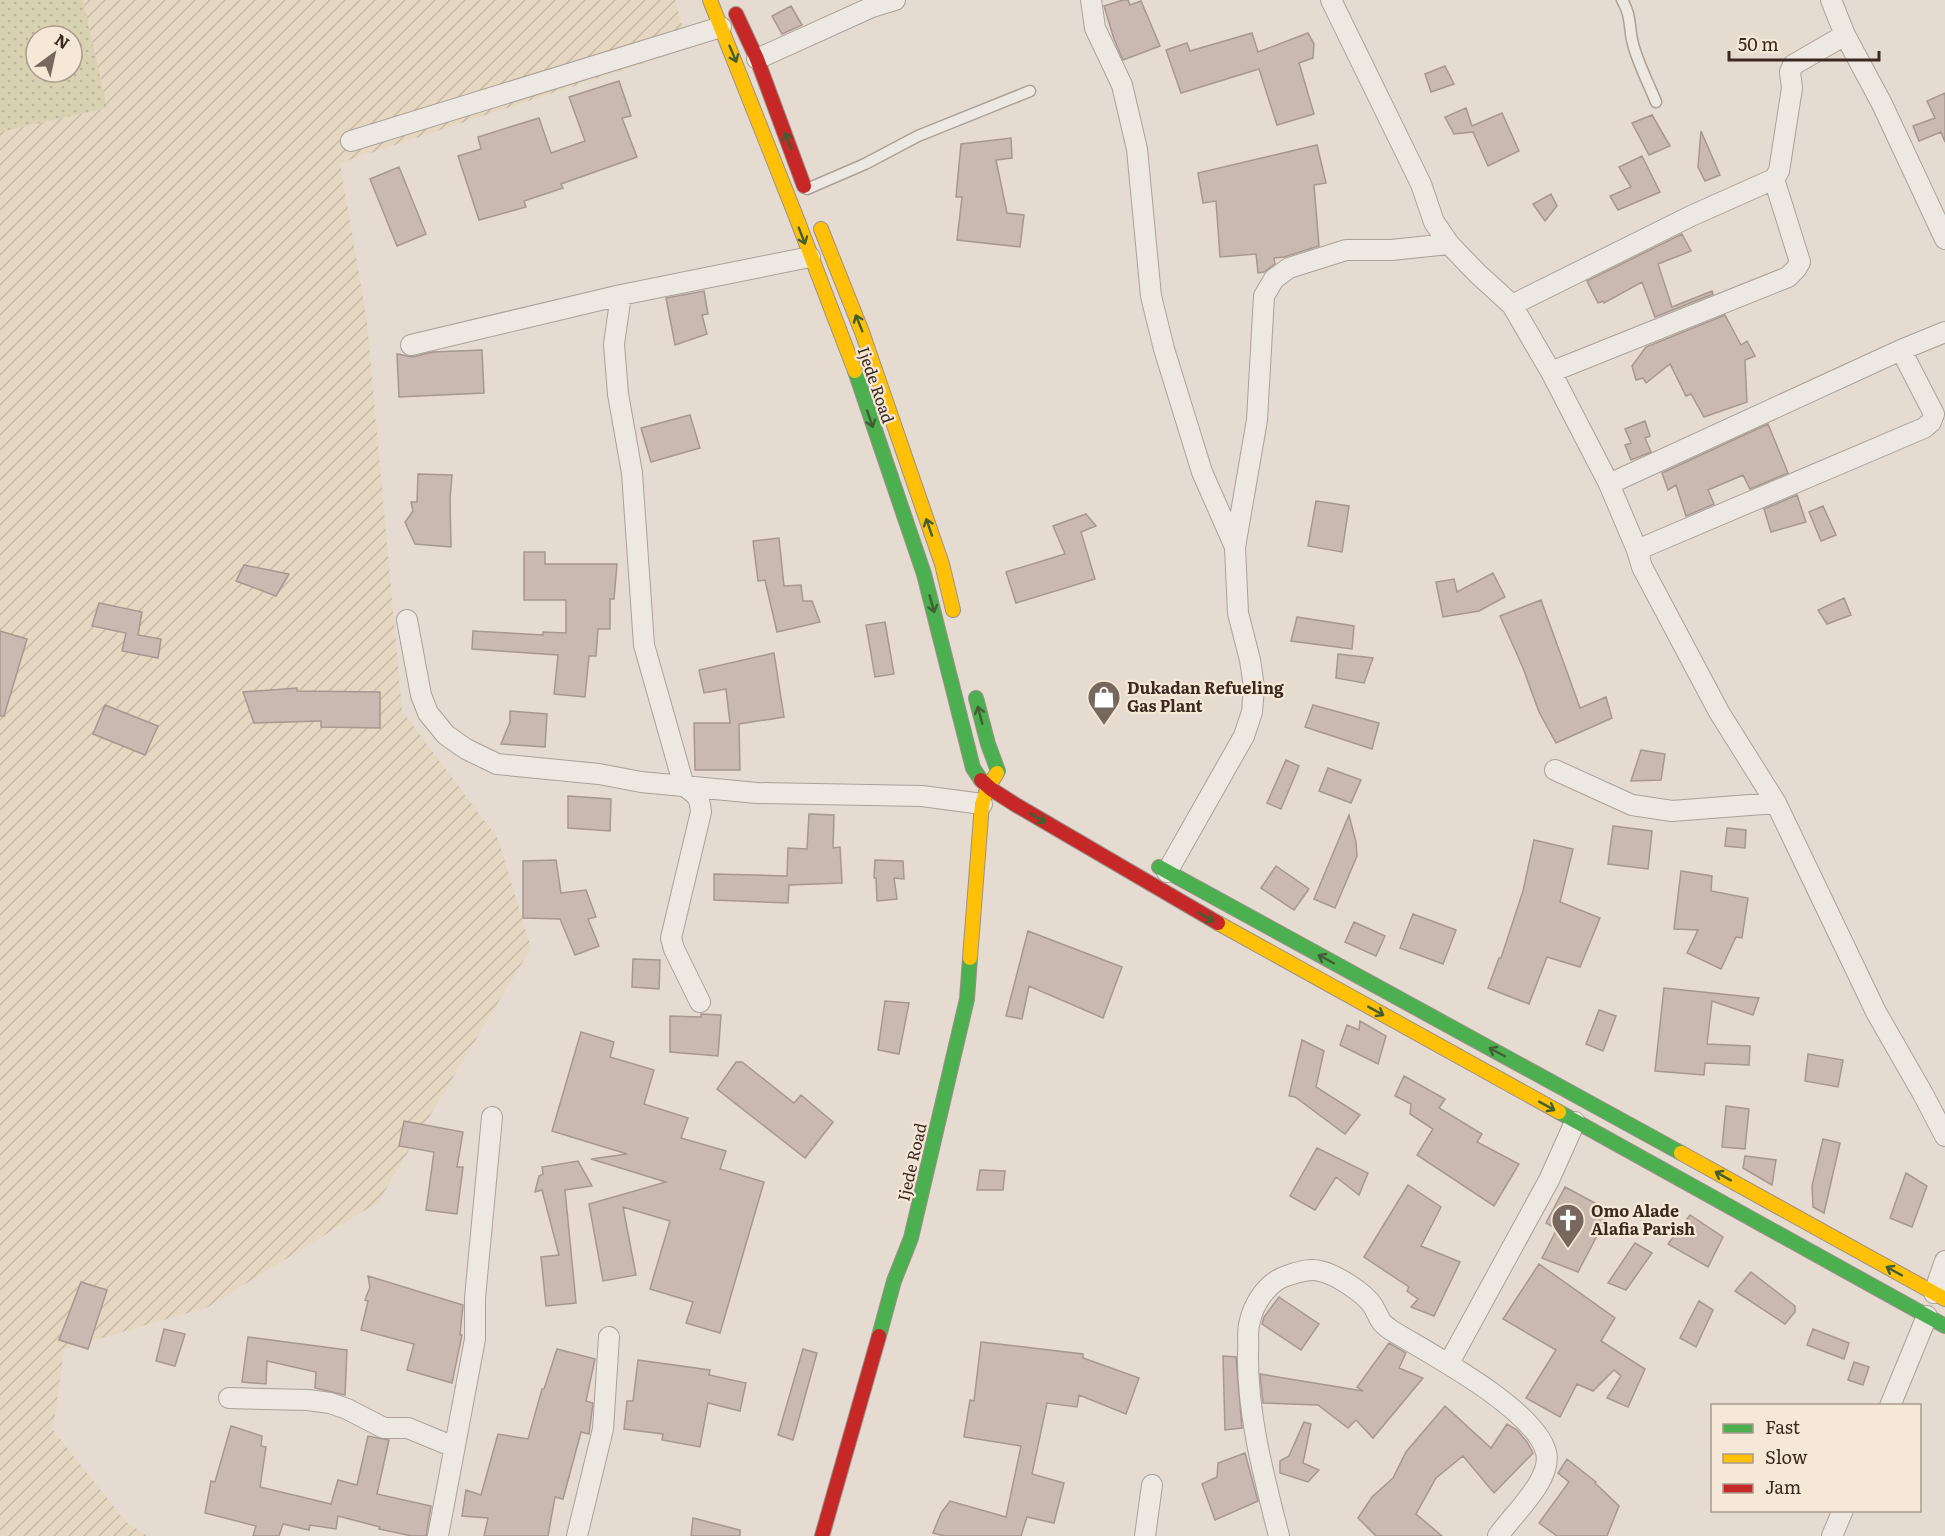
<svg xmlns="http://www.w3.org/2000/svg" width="1945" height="1536" viewBox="0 0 1945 1536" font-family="Literata,serif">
<defs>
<pattern id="farmland-furrows" width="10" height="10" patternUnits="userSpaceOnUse" patternTransform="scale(1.5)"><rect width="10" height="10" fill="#e5d7c1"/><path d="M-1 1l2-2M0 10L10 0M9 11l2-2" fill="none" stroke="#c5b9a6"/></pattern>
<pattern id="grass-dots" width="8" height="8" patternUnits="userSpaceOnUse" patternTransform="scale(1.5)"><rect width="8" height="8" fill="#d8d2b3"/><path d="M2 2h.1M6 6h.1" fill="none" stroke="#bab49a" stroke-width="1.8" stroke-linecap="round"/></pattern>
</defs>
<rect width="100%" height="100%" fill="#e6dbd0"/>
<path fill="url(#farmland-furrows)" d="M 83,0 L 675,0 L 689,48 L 340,163 L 367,322 L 402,711 L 498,839 L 531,948 L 378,1202 L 208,1307 L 64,1349 L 53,1430 L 126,1522 L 148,1536 L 0,1536 L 0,132 L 107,108 Z"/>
<path fill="url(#grass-dots)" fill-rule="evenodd" d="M 0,0 L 83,0 L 107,108 L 0,132 ZM 36,36 L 72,36 L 72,72 L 36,72 Z"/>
<path fill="#cab9b1" stroke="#a6978f" stroke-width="1.5" d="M 1123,0 L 1128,0 L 1130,5 L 1141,1 L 1160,46 L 1123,60 L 1114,39 L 1104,6 Z
M 791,6 L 802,25 L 782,34 L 772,16 Z
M 1252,33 L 1258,52 L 1308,33 L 1314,44 L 1313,58 L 1299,63 L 1314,114 L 1277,125 L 1259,69 L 1181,93 L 1166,50 L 1187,43 L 1190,51 Z
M 1445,66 L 1454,84 L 1431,92 L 1425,74 Z
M 619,81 L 631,116 L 622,118 L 637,157 L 561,184 L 563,188 L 524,201 L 526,207 L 479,220 L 458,156 L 481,149 L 478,137 L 539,118 L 551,153 L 585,141 L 569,97 Z
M 1945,93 L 1945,142 L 1941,132 L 1919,141 L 1913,126 L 1935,118 L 1927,101 Z
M 1466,108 L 1472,126 L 1502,113 L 1519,151 L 1488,166 L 1473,132 L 1454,134 L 1445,117 Z
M 1652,115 L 1670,146 L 1649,155 L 1632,123 Z
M 1701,131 L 1720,175 L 1705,181 L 1698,167 Z
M 1011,138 L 1012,158 L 996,160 L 1007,213 L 1024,215 L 1020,247 L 957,240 L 962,197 L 956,197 L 961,144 Z
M 1317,145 L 1326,183 L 1314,185 L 1319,246 L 1284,257 L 1274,258 L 1275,264 L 1264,272 L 1258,273 L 1256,254 L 1220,257 L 1216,201 L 1203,203 L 1198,173 Z
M 1642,156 L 1660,192 L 1618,210 L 1610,196 L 1631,187 L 1619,167 Z
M 399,167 L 426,234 L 397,246 L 370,179 Z
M 1551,194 L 1557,206 L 1545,221 L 1533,204 Z
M 1682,234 L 1691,251 L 1658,264 L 1672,307 L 1712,291 L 1713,294 L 1655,317 L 1642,282 L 1604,303 L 1603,301 L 1598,303 L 1587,281 Z
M 704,291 L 708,314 L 702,315 L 707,334 L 675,345 L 666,298 Z
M 1725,315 L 1741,345 L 1747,341 L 1755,356 L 1745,360 L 1747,402 L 1704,417 L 1691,394 L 1686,396 L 1670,364 L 1646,383 L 1643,378 L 1636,380 L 1632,366 L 1646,347 Z
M 482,350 L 484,393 L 399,397 L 397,354 L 413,357 L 432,352 Z
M 690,415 L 700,448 L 651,462 L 641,428 Z
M 1645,421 L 1650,436 L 1645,438 L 1651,452 L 1631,460 L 1625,445 L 1631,443 L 1625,429 Z
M 1768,424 L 1788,473 L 1750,489 L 1743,475 L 1708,490 L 1714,504 L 1686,516 L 1676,485 L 1668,490 L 1662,473 Z
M 418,474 L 452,475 L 450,499 L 451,547 L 415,544 L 405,522 L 413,511 L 411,502 L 417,502 Z
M 1797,495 L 1806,522 L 1771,532 L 1764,509 Z
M 1316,501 L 1349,506 L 1342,552 L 1308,546 Z
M 1823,506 L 1836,535 L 1821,541 L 1809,512 Z
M 1086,514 L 1096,526 L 1081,532 L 1095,579 L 1016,603 L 1006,572 L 1065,554 L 1053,526 Z
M 779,538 L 784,586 L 801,585 L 803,601 L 812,601 L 820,622 L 777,632 L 765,580 L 758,581 L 753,541 Z
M 524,552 L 545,552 L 545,564 L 617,564 L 614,599 L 610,599 L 610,629 L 598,629 L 596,656 L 589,656 L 585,697 L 554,694 L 558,655 L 472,649 L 473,631 L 543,635 L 543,632 L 566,633 L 566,600 L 524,600 Z
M 244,565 L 289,574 L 276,596 L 236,581 Z
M 1493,573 L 1505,597 L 1479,611 L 1443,617 L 1436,582 L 1454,579 L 1457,592 Z
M 1844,598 L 1851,615 L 1827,624 L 1818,610 Z
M 1541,600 L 1580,708 L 1606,697 L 1612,718 L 1556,743 L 1539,712 L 1523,668 L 1500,616 Z
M 99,603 L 142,612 L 138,635 L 161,639 L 158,658 L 122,651 L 126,633 L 92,626 Z
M 1297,617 L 1354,626 L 1352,649 L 1291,641 Z
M 885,622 L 894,674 L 875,677 L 866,625 Z
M 0,631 L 27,639 L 4,716 L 0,716 Z
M 774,653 L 784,717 L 739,724 L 740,770 L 695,770 L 694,723 L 730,723 L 726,689 L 704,693 L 699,670 Z
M 1338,654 L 1373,658 L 1364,683 L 1336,678 Z
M 297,688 L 297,691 L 380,692 L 380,728 L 321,727 L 321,721 L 254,723 L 243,692 Z
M 105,705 L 158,726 L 145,755 L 93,734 Z
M 1313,705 L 1379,723 L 1372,749 L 1305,727 Z
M 510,711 L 547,714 L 545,747 L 501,744 L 510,722 Z
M 1641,750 L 1665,754 L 1661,780 L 1631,781 Z
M 1286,760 L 1299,766 L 1281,809 L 1267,803 Z
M 1328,768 L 1361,780 L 1351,803 L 1319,791 Z
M 568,796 L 611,799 L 610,831 L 568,828 Z
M 809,814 L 834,815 L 833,848 L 840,847 L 842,883 L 789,885 L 788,903 L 714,900 L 714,874 L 787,876 L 788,848 L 807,849 Z
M 1349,815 L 1356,842 L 1357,856 L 1335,908 L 1314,899 Z
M 1613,826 L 1652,831 L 1648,869 L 1608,864 Z
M 1727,828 L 1746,830 L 1745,848 L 1725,846 Z
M 1534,840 L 1573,849 L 1560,902 L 1600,918 L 1580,967 L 1547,957 L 1529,1004 L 1488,988 L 1499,958 L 1501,958 L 1523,891 Z
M 556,860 L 561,893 L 586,890 L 596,917 L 588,919 L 599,946 L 575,955 L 560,919 L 523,918 L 523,861 Z
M 875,860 L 903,861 L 904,879 L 894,878 L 897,899 L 877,901 L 876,878 L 874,878 Z
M 1276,866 L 1309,889 L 1294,910 L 1261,888 Z
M 1681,871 L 1712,876 L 1711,891 L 1748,898 L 1742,938 L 1736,937 L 1721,969 L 1687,953 L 1698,930 L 1674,929 Z
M 1413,914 L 1456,930 L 1443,964 L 1400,948 Z
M 1354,922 L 1385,936 L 1376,956 L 1345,942 Z
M 1028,931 L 1122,967 L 1103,1018 L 1029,986 L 1022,1019 L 1006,1016 Z
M 633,959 L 660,960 L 659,989 L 632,987 Z
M 1664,988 L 1759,998 L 1753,1015 L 1712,1001 L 1707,1044 L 1750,1046 L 1749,1065 L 1705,1063 L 1704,1075 L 1655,1071 Z
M 885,1001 L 909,1003 L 899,1054 L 878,1050 Z
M 1599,1010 L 1616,1016 L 1603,1051 L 1586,1044 Z
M 701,1014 L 721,1015 L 718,1056 L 670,1052 L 670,1016 L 701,1017 Z
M 1360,1021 L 1386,1036 L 1378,1064 L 1340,1045 L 1347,1025 L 1359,1030 Z
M 581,1032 L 614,1042 L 610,1057 L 654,1070 L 644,1104 L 688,1118 L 681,1138 L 726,1151 L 720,1169 L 764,1182 L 720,1333 L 686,1323 L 693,1302 L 650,1289 L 670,1221 L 623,1207 L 636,1275 L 603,1281 L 589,1204 L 666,1182 L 591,1159 L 627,1154 L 552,1131 Z
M 1302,1040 L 1324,1051 L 1316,1087 L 1360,1115 L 1345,1134 L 1295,1097 L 1289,1096 Z
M 1808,1054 L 1843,1060 L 1838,1087 L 1805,1081 Z
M 736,1062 L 742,1062 L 794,1103 L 801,1095 L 833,1122 L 805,1158 L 717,1089 Z
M 1404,1076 L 1445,1099 L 1439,1108 L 1482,1134 L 1477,1142 L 1519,1164 L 1494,1206 L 1417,1155 L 1433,1129 L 1410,1114 L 1411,1104 L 1395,1096 Z
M 1726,1106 L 1749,1109 L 1745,1149 L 1722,1147 Z
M 404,1121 L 463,1132 L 457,1167 L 463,1167 L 457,1214 L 426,1210 L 434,1152 L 399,1146 Z
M 1823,1139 L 1840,1143 L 1824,1213 L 1813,1207 L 1812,1186 Z
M 1317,1148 L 1368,1173 L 1359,1195 L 1336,1177 L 1315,1210 L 1290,1196 Z
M 1745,1156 L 1776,1160 L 1772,1185 L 1743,1168 Z
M 578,1161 L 592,1186 L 565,1190 L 576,1303 L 546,1306 L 541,1257 L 559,1255 L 542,1190 L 535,1192 L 539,1176 L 543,1174 L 542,1167 Z
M 980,1170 L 1005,1171 L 1003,1190 L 977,1190 Z
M 1906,1173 L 1927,1186 L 1912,1227 L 1890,1218 Z
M 1408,1185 L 1441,1207 L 1421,1246 L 1460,1262 L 1434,1316 L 1411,1307 L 1418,1299 L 1407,1291 L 1409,1287 L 1364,1257 Z
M 1565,1187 L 1610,1211 L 1578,1272 L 1542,1258 L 1557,1229 L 1546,1223 Z
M 1690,1215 L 1723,1237 L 1708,1267 L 1668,1244 Z
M 1635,1243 L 1652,1253 L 1626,1290 L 1608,1283 Z
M 1539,1264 L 1615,1318 L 1601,1341 L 1645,1369 L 1628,1407 L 1607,1398 L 1621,1376 L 1614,1370 L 1593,1391 L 1577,1384 L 1560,1417 L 1526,1398 L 1556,1350 L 1503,1319 Z
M 1751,1272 L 1795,1306 L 1795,1312 L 1785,1324 L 1735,1291 Z
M 368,1276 L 463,1305 L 460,1335 L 462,1335 L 452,1383 L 407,1370 L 414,1344 L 361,1330 L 368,1301 L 365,1300 L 370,1287 Z
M 81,1282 L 107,1290 L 88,1349 L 59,1340 Z
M 1279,1297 L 1319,1324 L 1301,1350 L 1262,1324 L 1264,1317 Z
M 1699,1301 L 1713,1310 L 1696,1347 L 1680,1338 Z
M 164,1329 L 185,1334 L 175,1366 L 156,1361 Z
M 1813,1329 L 1849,1343 L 1844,1359 L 1807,1345 Z
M 248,1337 L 347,1350 L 345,1395 L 315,1388 L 316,1372 L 267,1361 L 266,1384 L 242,1382 Z
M 981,1342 L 1083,1354 L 1083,1358 L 1139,1378 L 1126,1414 L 1079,1395 L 1077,1407 L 1047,1403 L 1032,1474 L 1064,1483 L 1054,1523 L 1027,1517 L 1021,1536 L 944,1536 L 933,1533 L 941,1513 L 950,1501 L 1006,1517 L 1021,1446 L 964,1437 L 970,1400 L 974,1401 Z
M 1389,1343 L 1406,1353 L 1399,1368 L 1423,1378 L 1373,1438 L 1356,1420 L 1348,1428 L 1318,1405 L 1263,1403 L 1260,1374 L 1363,1391 L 1357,1387 Z
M 557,1349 L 595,1359 L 586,1401 L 593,1403 L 589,1434 L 581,1432 L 563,1499 L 555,1497 L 548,1536 L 484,1536 L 488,1518 L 462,1516 L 466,1490 L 481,1495 L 498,1434 L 528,1439 L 542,1389 L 544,1389 Z
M 803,1349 L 817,1353 L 793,1440 L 778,1435 Z
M 1223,1356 L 1236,1357 L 1242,1428 L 1225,1430 Z
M 638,1360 L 710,1370 L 709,1375 L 746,1383 L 740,1411 L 708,1403 L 700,1447 L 662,1440 L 663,1434 L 624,1429 L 627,1401 L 633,1401 Z
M 1854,1362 L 1869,1367 L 1863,1385 L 1848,1380 Z
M 1445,1406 L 1491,1448 L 1507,1424 L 1517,1430 L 1527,1442 L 1533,1453 L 1494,1493 L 1463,1456 L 1436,1478 L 1416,1514 L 1442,1536 L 1376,1536 L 1358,1518 L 1372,1497 L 1393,1478 L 1406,1452 Z
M 1304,1422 L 1311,1424 L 1303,1463 L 1319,1470 L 1308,1482 L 1280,1473 L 1280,1461 L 1289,1456 Z
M 231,1426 L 262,1436 L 261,1446 L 266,1447 L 260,1487 L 331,1504 L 338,1480 L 357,1485 L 368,1436 L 389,1440 L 377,1494 L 431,1506 L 426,1536 L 412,1536 L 379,1529 L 380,1527 L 338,1516 L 336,1529 L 310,1525 L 309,1530 L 283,1524 L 279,1536 L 253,1536 L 256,1526 L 205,1513 L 211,1481 L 215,1482 Z
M 1245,1453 L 1258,1501 L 1215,1520 L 1202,1484 L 1217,1477 L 1218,1463 Z
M 1567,1459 L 1596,1482 L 1595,1483 L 1619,1506 L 1607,1536 L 1557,1536 L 1539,1523 L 1569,1482 L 1558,1473 Z
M 693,1518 L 740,1530 L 740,1536 L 691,1536 Z"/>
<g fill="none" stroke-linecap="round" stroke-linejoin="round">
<defs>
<path id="lane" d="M 1622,0 C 1631,15 1629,25 1632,40 C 1637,62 1648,82 1656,102
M 807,189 L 865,164 L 918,136 L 1030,91"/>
<path id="street" d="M 1091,0 L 1095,28 L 1122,85 L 1137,149 L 1151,296 L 1164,349 L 1202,472 L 1235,547
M 1331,0 L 1421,184 L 1434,222 L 1449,244 L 1478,274 L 1512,305 L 1551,372 L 1609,484 L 1637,550 L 1642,567 L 1719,712 L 1776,803 L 1876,1012 L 1923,1094 L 1945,1136
M 1831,0 L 1845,35 L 1882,104 L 1945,239
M 757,59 L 872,7 L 895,0
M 351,141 L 721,27
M 621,295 L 614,344 L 618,394 L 632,473 L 644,645 L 684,786 C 696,794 700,797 701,812 L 671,938 L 674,949 L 700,1002
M 1512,305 L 1691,216 L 1774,179 L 1779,171 L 1792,88 L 1790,72 L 1793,65 L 1845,35
M 411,345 L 621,295 L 810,257
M 1551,372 L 1788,277 L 1796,269 L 1800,262 L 1774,179
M 1609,484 L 1901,350 L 1945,332
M 1637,550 L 1924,428 L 1931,422 L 1934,414 L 1901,350
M 407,620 L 421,695 L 428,713 L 446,735 L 466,749 L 497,764 L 599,774 L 641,782 L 757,793 L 922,796 L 982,804
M 1555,770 L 1632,805 L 1672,811 L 1776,803
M 1167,872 L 1244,736 L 1252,712 L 1254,687 L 1250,660 L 1238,613 L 1235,547 L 1257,420 L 1264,296 L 1274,279 L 1289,268 L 1346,250 L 1391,250 L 1449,244
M 1934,1293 L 1945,1261
M 1449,1363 L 1549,1180 L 1575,1122
M 229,1398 L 308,1400 L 330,1403 L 347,1409 L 384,1428 L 408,1428 L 454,1447
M 1890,1406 L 1927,1316
M 438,1536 L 475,1339 L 475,1298 L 492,1117
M 577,1536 L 603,1429 L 609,1337
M 1145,1536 L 1152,1485
M 1279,1536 C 1264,1477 1247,1414 1248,1353 C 1249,1344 1247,1334 1249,1325 C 1253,1303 1268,1281 1289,1275 C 1299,1272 1310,1268 1320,1271 C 1335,1274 1365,1293 1373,1306 C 1380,1318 1378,1321 1391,1330 C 1430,1354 1534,1408 1546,1452 C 1553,1479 1513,1514 1498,1536
M 1832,1536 L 1843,1510"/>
<path id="fast" d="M 855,371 L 924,574 L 973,768 L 981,780
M 976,698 L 988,744 L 998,771
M 1159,867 L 1681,1153
M 1559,1112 L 1945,1326
M 879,1336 L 894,1281 L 911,1238 L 967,999 L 970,958"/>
<path id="slow" d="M 710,0 L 795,214 L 855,371
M 821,229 L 862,332 L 942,564 L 953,610
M 1218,923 L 1559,1112
M 970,958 L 982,804 L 988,787 L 997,773
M 1681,1153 L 1945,1299"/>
<path id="jam" d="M 736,14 L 757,59 L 804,186
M 981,780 L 991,789 L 1016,805 L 1218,923
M 822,1536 L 879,1336"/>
</defs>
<use href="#lane" stroke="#aba199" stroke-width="13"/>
<use href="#street" stroke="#aba199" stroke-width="22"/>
<use href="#fast" stroke="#9b9088" stroke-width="16"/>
<use href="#slow" stroke="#9b9088" stroke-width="16"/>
<use href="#jam" stroke="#9b9088" stroke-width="16"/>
<use href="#lane" stroke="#eee8e2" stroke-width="10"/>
<use href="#street" stroke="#eee8e2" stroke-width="20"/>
<use href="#fast" stroke="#4caf50" stroke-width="14"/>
<use href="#slow" stroke="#ffc107" stroke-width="14"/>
<use href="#jam" stroke="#c62828" stroke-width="14"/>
</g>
<defs><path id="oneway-shaft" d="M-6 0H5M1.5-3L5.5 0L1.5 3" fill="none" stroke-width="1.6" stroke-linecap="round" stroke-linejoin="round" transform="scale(1.5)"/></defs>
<g stroke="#425e33">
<use href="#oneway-shaft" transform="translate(733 54) rotate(67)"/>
<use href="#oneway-shaft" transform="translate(788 141) rotate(-111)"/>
<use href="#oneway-shaft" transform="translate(802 236) rotate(69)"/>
<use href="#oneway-shaft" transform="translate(859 323) rotate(-112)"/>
<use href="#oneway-shaft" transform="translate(870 419) rotate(71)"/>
<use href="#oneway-shaft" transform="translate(929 527) rotate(-109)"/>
<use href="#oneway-shaft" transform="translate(932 604) rotate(74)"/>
<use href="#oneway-shaft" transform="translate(980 715) rotate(-105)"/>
<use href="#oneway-shaft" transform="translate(1038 818) rotate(31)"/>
<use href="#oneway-shaft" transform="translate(1206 917) rotate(29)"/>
<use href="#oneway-shaft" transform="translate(1326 959) rotate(-152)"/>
<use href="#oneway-shaft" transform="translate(1376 1011) rotate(29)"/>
<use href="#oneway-shaft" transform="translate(1497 1052) rotate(-152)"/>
<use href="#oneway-shaft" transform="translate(1547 1106) rotate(29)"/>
<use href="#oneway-shaft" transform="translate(1723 1176) rotate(-151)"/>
<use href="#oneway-shaft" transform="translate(1894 1271) rotate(-151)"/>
</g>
<defs>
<symbol id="shop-pin" viewBox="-11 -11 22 30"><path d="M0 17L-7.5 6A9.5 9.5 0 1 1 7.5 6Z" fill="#77675e" stroke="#f6e8d7"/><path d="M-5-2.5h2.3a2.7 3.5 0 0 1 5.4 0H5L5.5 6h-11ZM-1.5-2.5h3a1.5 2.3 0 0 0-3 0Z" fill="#fff"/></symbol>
<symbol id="church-pin" viewBox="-11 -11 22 30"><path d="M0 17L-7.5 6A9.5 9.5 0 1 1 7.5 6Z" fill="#77675e" stroke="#f6e8d7"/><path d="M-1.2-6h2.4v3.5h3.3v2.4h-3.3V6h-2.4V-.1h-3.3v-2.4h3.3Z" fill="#fff"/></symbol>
</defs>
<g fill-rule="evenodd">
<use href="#shop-pin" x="1085" y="678" width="38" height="52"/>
<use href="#church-pin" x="1549" y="1201" width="38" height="52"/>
</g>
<g text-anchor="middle" stroke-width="4.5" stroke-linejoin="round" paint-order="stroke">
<g font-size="16" fill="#3b2820" stroke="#f6e8d7">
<text transform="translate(876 385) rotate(71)" y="6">Ijede Road</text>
<text transform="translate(912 1162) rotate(-77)" y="6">Ijede Road</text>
</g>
<g font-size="16" font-weight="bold" fill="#3b2820" stroke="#f6e8d7" text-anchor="start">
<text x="1127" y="694">Dukadan Refueling<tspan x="1127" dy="18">Gas Plant</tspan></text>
<text x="1591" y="1217">Omo Alade<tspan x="1591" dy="18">Alafia Parish</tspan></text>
</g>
</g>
<rect x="1711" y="1404" width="210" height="108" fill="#f6e8d7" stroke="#ab9b8e" stroke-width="1.5"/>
<rect x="1723" y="1424" width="30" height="9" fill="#4caf50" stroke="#ab9b8e" stroke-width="1.5"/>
<text x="1765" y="1434" font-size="18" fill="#3b2820">Fast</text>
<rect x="1723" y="1454" width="30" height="9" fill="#ffc107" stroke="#ab9b8e" stroke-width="1.5"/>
<text x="1765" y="1464" font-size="18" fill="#3b2820">Slow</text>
<rect x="1723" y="1484" width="30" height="9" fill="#c62828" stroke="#ab9b8e" stroke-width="1.5"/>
<text x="1765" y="1494" font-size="18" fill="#3b2820">Jam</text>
<g transform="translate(54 54) rotate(33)"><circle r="28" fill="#f6e8d7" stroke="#ab9b8e" stroke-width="1.5"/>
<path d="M0-4.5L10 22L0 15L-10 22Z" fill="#77675e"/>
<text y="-9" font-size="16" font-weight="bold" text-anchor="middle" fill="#3b2820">N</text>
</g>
<path d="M1729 51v9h150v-9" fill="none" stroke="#3b2820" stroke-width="3"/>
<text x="1738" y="51" font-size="18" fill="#3b2820" stroke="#f6e8d7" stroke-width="4.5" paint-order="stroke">50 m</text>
</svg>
